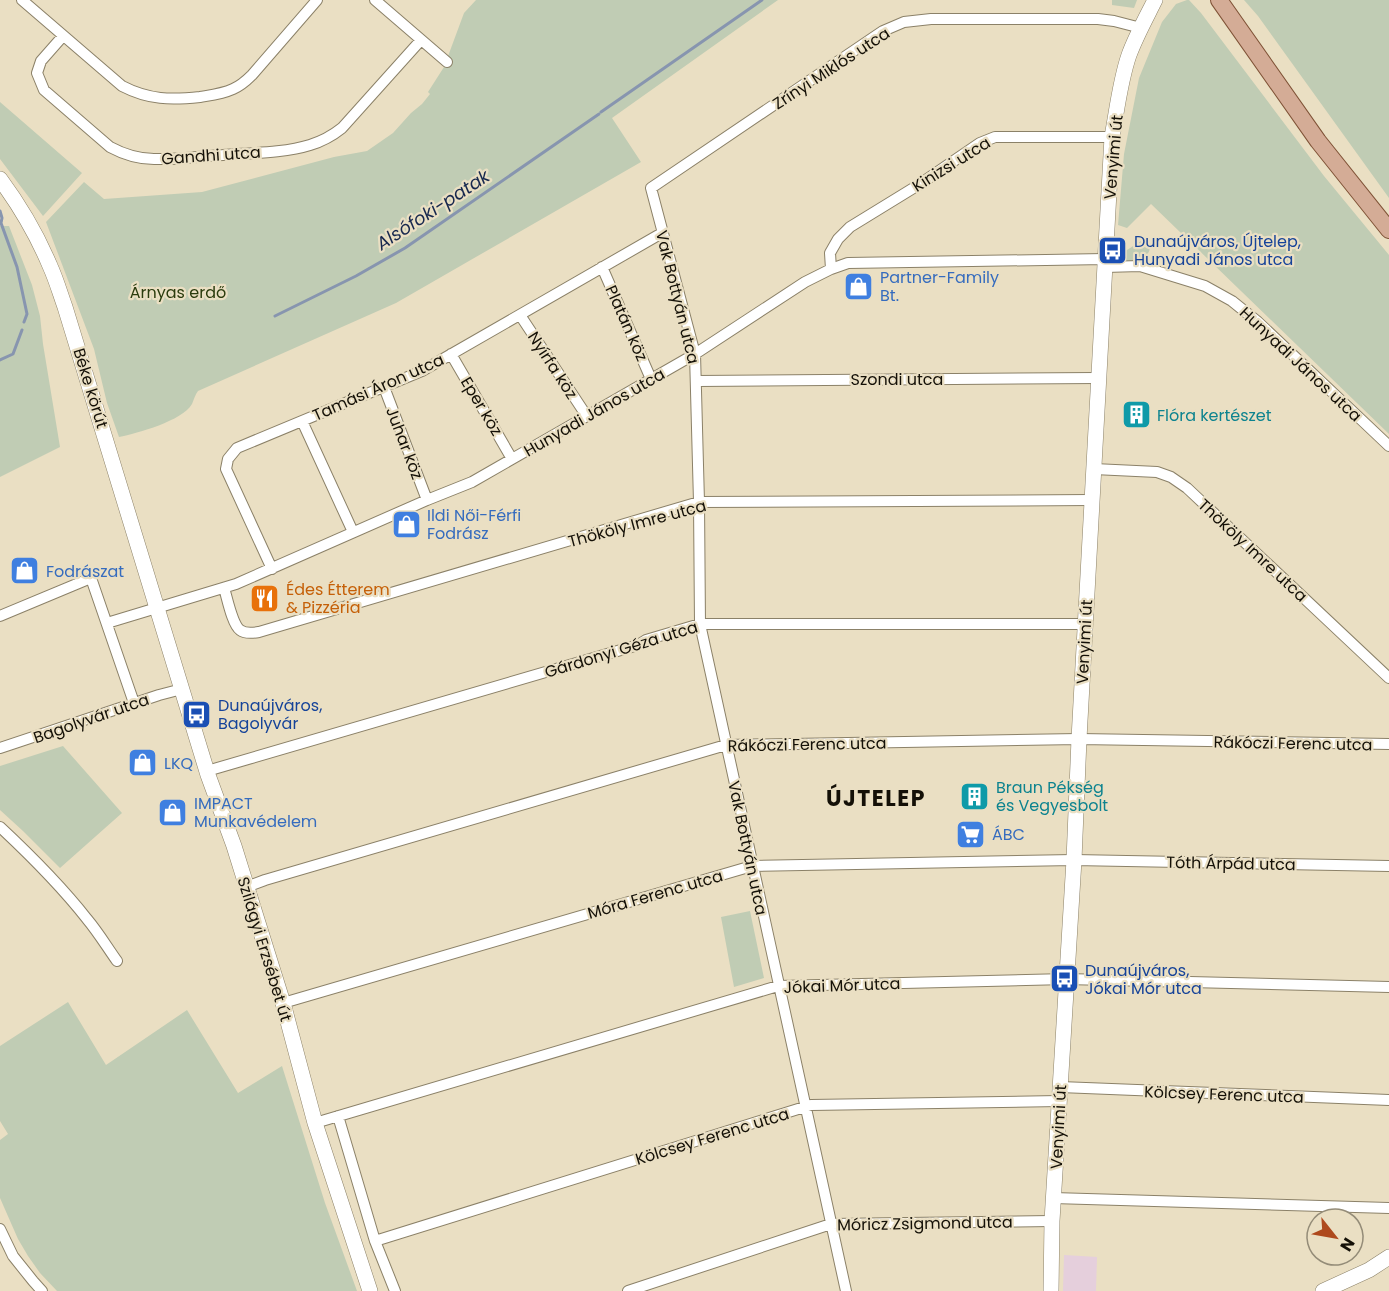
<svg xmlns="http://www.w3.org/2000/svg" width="1389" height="1291" viewBox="0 0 1389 1291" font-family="Poppins,sans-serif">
<rect width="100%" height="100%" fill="#eadfc3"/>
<path fill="#e5cfdc" d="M 1064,1255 L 1097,1257 L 1096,1291 L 1063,1291 Z"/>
<path fill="#c0ccb4" d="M 476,0 L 778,0 L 612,118 L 641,162 L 396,303 L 198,391 C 195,395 194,399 192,404 C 182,421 138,433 119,437 L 107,403 L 94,349 L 46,222 L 84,182 L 104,199 L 202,192 L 334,157 L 367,151 L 393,133 L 411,113 L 422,104 L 430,94 L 428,92 L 444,67 L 464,13 Z
M 1112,0 L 1137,0 L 1134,8 L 1112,5 Z
M 1187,0 L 1189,0 L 1201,13 L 1324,176 L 1389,255 L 1389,434 L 1151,204 L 1127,228 L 1118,225 L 1124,154 L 1139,78 L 1162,22 L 1176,4 Z
M 1244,0 L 1389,0 L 1389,198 L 1258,16 Z
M 0,102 L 82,173 L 43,216 L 0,159 Z
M 0,226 L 9,226 L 32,285 L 40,316 L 43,344 L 60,447 L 0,477 Z
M 1141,241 L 1149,243 C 1155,259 1128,265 1116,260 L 1116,257 Z
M 63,746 L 122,813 L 60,868 L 23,831 L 0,810 L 0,766 Z
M 750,911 L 764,978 L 734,987 L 721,917 Z
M 68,1002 L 106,1065 L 187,1010 L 238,1093 L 282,1066 L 325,1203 L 357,1291 L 57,1291 L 40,1273 L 28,1256 L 18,1239 L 0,1198 L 0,1140 L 8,1134 L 0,1121 L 0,1046 Z"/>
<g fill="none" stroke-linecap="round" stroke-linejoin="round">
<path stroke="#8795af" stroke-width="3" d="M 601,112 L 762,0
M 0,211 L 2,218 L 1,223 L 17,267 L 27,314 L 24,322
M 275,316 L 356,276 L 405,248 L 599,114
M 0,360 L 13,354 L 22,330"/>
<defs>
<path id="street" d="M 22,0 L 122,86 C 149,100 171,100 200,97 C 212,95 222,94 233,89 C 240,86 246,81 252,75 L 317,0
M 375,0 L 447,62
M 63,36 L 41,61 L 37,73 L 44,90 L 110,147 C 123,154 139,159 154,159 C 177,160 200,156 223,155 C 250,153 285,153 310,145 C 323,141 332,136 342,128 L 421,40
M 602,267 L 651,379
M 1105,267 L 1140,266 L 1205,286 L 1232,301 L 1258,322 L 1389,446
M 831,269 L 830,253 L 838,239 L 850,227 L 920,184 L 980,143 L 995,137 L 1112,137
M 520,315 L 586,415
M 451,354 L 512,459
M 697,381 L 1098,378
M 384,387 L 427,500
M 302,421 L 353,532
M 1094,469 L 1157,472 L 1171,477 L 1187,488 L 1389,678
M 272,569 L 226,469 L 228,459 L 237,448 L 422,371 L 662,233
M 224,588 C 227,597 232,624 240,630 C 245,634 253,633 259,632 L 699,502 L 1092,500
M 0,616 L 91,578 L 134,703
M 107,623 L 236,584 L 427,500 L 472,482 L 695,354 L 805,282 L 831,269 L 848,263 L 1105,259
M 0,748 L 159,695 L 182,689
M 207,771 L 638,645 L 646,640 L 700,624 L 1085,624
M 0,827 C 30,855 61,886 87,919 C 98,932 107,947 117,961
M 246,887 L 265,880 L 726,745 L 1079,739 L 1389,744
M 283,1003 L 752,866 L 1074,860 L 1389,866
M 1060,1087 L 1389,1100
M 338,1116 L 375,1241 L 395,1291
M 315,1123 L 778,986 L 1066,979 L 1389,987
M 1053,1198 L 1389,1208
M 0,1229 L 13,1256 L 33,1281 L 42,1291
M 375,1241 L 811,1105 L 1059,1101
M 628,1291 L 831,1224 L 1052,1221
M 846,1291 L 700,624 L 699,502 L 695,354 L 651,188 L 883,31 L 904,22 L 931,19 L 1098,19 L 1114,21 L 1141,28"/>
<path id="secondary" d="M 0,179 C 20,206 37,235 50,266 C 56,279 60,293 65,307 L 208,775 L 234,846 L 283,1003 L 315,1123 L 370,1291
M 1051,1291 L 1052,1221 L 1074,860 L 1079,739 L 1112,137 C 1117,110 1120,81 1129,55 C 1136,36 1146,18 1155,0
M 1323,1291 L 1369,1270 L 1389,1257"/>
<path id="primary" d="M 1219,0 L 1318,141 L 1389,230"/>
</defs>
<use href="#street" stroke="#8b8168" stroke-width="12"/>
<use href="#secondary" stroke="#8b8168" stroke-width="16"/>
<use href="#primary" stroke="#7f5236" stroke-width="18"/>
<use href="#street" stroke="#fff" stroke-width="10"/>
<use href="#secondary" stroke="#fff" stroke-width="15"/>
<use href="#primary" stroke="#d4ac96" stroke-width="16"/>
</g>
<defs>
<symbol id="bus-square" viewBox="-11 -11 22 22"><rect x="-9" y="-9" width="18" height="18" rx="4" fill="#1a4fb4" stroke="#eadfc3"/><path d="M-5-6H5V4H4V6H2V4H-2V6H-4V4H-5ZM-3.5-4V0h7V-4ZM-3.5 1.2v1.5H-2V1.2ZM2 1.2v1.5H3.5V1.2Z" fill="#fff"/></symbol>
<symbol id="shop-square" viewBox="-11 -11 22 22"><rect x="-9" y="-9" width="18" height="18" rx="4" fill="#3f7fe0" stroke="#eadfc3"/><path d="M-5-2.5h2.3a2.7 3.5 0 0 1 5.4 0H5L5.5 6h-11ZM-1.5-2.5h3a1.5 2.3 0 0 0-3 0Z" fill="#fff"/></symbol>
<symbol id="building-square" viewBox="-11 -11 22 22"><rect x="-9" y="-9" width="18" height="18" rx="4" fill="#0f9aa8" stroke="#eadfc3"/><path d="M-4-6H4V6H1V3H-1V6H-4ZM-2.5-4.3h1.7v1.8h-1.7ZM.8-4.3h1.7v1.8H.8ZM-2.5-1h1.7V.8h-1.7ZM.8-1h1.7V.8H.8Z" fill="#fff"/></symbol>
<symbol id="restaurant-square" viewBox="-11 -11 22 22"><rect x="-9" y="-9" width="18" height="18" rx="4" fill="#e8710a" stroke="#eadfc3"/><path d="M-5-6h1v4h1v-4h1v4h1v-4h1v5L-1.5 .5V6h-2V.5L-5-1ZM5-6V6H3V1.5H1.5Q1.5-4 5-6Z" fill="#fff"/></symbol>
<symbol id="supermarket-square" viewBox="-11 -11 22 22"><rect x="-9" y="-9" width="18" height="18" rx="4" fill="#3f7fe0" stroke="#eadfc3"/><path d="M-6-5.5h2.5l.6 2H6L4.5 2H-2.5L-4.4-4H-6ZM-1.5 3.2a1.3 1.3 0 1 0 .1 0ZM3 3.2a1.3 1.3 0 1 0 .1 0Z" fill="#fff"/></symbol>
</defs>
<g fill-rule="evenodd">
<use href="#bus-square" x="1096" y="234" width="33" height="33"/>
<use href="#shop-square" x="842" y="270" width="33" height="33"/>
<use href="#building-square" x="1120" y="398" width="33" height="33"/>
<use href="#shop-square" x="390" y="508" width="33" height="33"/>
<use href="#shop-square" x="8" y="554" width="33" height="33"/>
<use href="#restaurant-square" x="248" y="582" width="33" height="33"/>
<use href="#bus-square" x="180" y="698" width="33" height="33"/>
<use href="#shop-square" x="126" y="746" width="33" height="33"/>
<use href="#building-square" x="958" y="780" width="33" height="33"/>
<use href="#shop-square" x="156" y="796" width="33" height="33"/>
<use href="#supermarket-square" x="954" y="818" width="33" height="33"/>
<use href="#bus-square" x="1048" y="962" width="33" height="33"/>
</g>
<g text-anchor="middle" stroke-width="4.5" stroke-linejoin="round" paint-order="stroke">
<g font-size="16" fill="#141007" stroke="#eadfc3">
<text transform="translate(831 68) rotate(-33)" y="6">Zrínyi Miklós utca</text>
<text transform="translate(211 155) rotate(-4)" y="6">Gandhi utca</text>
<text transform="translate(1113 157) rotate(-85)" y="6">Venyimi út</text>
<text transform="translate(951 164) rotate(-32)" y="6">Kinizsi utca</text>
<text transform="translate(678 297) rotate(76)" y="6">Vak Bottyán utca</text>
<text transform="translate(627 323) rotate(66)" y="6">Platán köz</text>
<text transform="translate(1301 364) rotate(43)" y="6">Hunyadi János utca</text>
<text transform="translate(553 365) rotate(57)" y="6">Nyírfa köz</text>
<text x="897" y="385">Szondi utca</text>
<text transform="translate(378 387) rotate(-24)" y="6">Tamási Áron utca</text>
<text transform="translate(91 388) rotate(73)" y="6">Béke körút</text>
<text transform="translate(482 406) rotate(59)" y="6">Eper köz</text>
<text transform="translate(594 412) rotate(-30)" y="6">Hunyadi János utca</text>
<text transform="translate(405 443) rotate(69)" y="6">Juhar köz</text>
<text transform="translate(637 523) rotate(-15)" y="6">Thököly Imre utca</text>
<text transform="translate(1253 550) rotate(43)" y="6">Thököly Imre utca</text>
<text transform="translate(1084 642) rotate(-87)" y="6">Venyimi út</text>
<text transform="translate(621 649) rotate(-17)" y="6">Gárdonyi Géza utca</text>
<text transform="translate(91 718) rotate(-19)" y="6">Bagolyvár utca</text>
<text transform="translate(1293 743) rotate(1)" y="6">Rákóczi Ferenc utca</text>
<text transform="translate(807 744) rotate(-1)" y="6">Rákóczi Ferenc utca</text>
<text transform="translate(748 848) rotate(78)" y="6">Vak Bottyán utca</text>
<text transform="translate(1231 863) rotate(1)" y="6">Tóth Árpád utca</text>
<text transform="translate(655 894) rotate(-16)" y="6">Móra Ferenc utca</text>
<text transform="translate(265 949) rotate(73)" y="6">Szilágyi Erzsébet út</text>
<text transform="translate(842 985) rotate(-2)" y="6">Jókai Mór utca</text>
<text transform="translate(1224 1094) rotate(2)" y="6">Kölcsey Ferenc utca</text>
<text transform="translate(1058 1127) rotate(-87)" y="6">Venyimi út</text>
<text transform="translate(712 1136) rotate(-17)" y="6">Kölcsey Ferenc utca</text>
<text transform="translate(925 1223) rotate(-1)" y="6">Móricz Zsigmond utca</text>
</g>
<g font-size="16" fill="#164399" stroke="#eadfc3" text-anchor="start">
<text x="1134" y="247">Dunaújváros, Újtelep,<tspan x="1134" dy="18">Hunyadi János utca</tspan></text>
<text x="218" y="711">Dunaújváros,<tspan x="218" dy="18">Bagolyvár</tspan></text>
<text x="1085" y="976">Dunaújváros,<tspan x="1085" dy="18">Jókai Mór utca</tspan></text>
</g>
<g font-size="16" fill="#366cbe" stroke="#eadfc3" text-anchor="start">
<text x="880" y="283">Partner-Family<tspan x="880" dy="18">Bt.</tspan></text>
<text x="427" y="521">Ildi Női-Férfi<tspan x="427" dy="18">Fodrász</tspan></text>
<text x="46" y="577">Fodrászat</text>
<text x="164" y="769">LKQ</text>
<text x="194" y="809">IMPACT<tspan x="194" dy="18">Munkavédelem</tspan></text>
<text x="992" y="840">ÁBC</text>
</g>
<g font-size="16" fill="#2b3c0e" stroke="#eadfc3">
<text x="178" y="298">Árnyas erdő</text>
</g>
<g font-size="16" fill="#0d838f" stroke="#eadfc3" text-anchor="start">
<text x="1157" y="421">Flóra kertészet</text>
<text x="996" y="793">Braun Pékség<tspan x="996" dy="18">és Vegyesbolt</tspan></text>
</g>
<g font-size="16" fill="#c56008" stroke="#eadfc3" text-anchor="start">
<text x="286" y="595">Édes Étterem<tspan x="286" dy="18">&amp; Pizzéria</tspan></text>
</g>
<g font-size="18" font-style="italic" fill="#17284e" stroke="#eadfc3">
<text transform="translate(433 210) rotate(-33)" y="6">Alsófoki-patak</text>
</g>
<g font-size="22" font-weight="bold" letter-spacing="1.5" fill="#141007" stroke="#eadfc3">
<text x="876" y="806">ÚJTELEP</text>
</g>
</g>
<g transform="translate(1335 1237) rotate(121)"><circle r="28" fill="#eadfc3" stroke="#948c78" stroke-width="1.5"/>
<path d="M0-4.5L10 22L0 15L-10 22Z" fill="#ae491d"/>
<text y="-9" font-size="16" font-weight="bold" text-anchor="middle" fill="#141007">N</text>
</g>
</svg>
